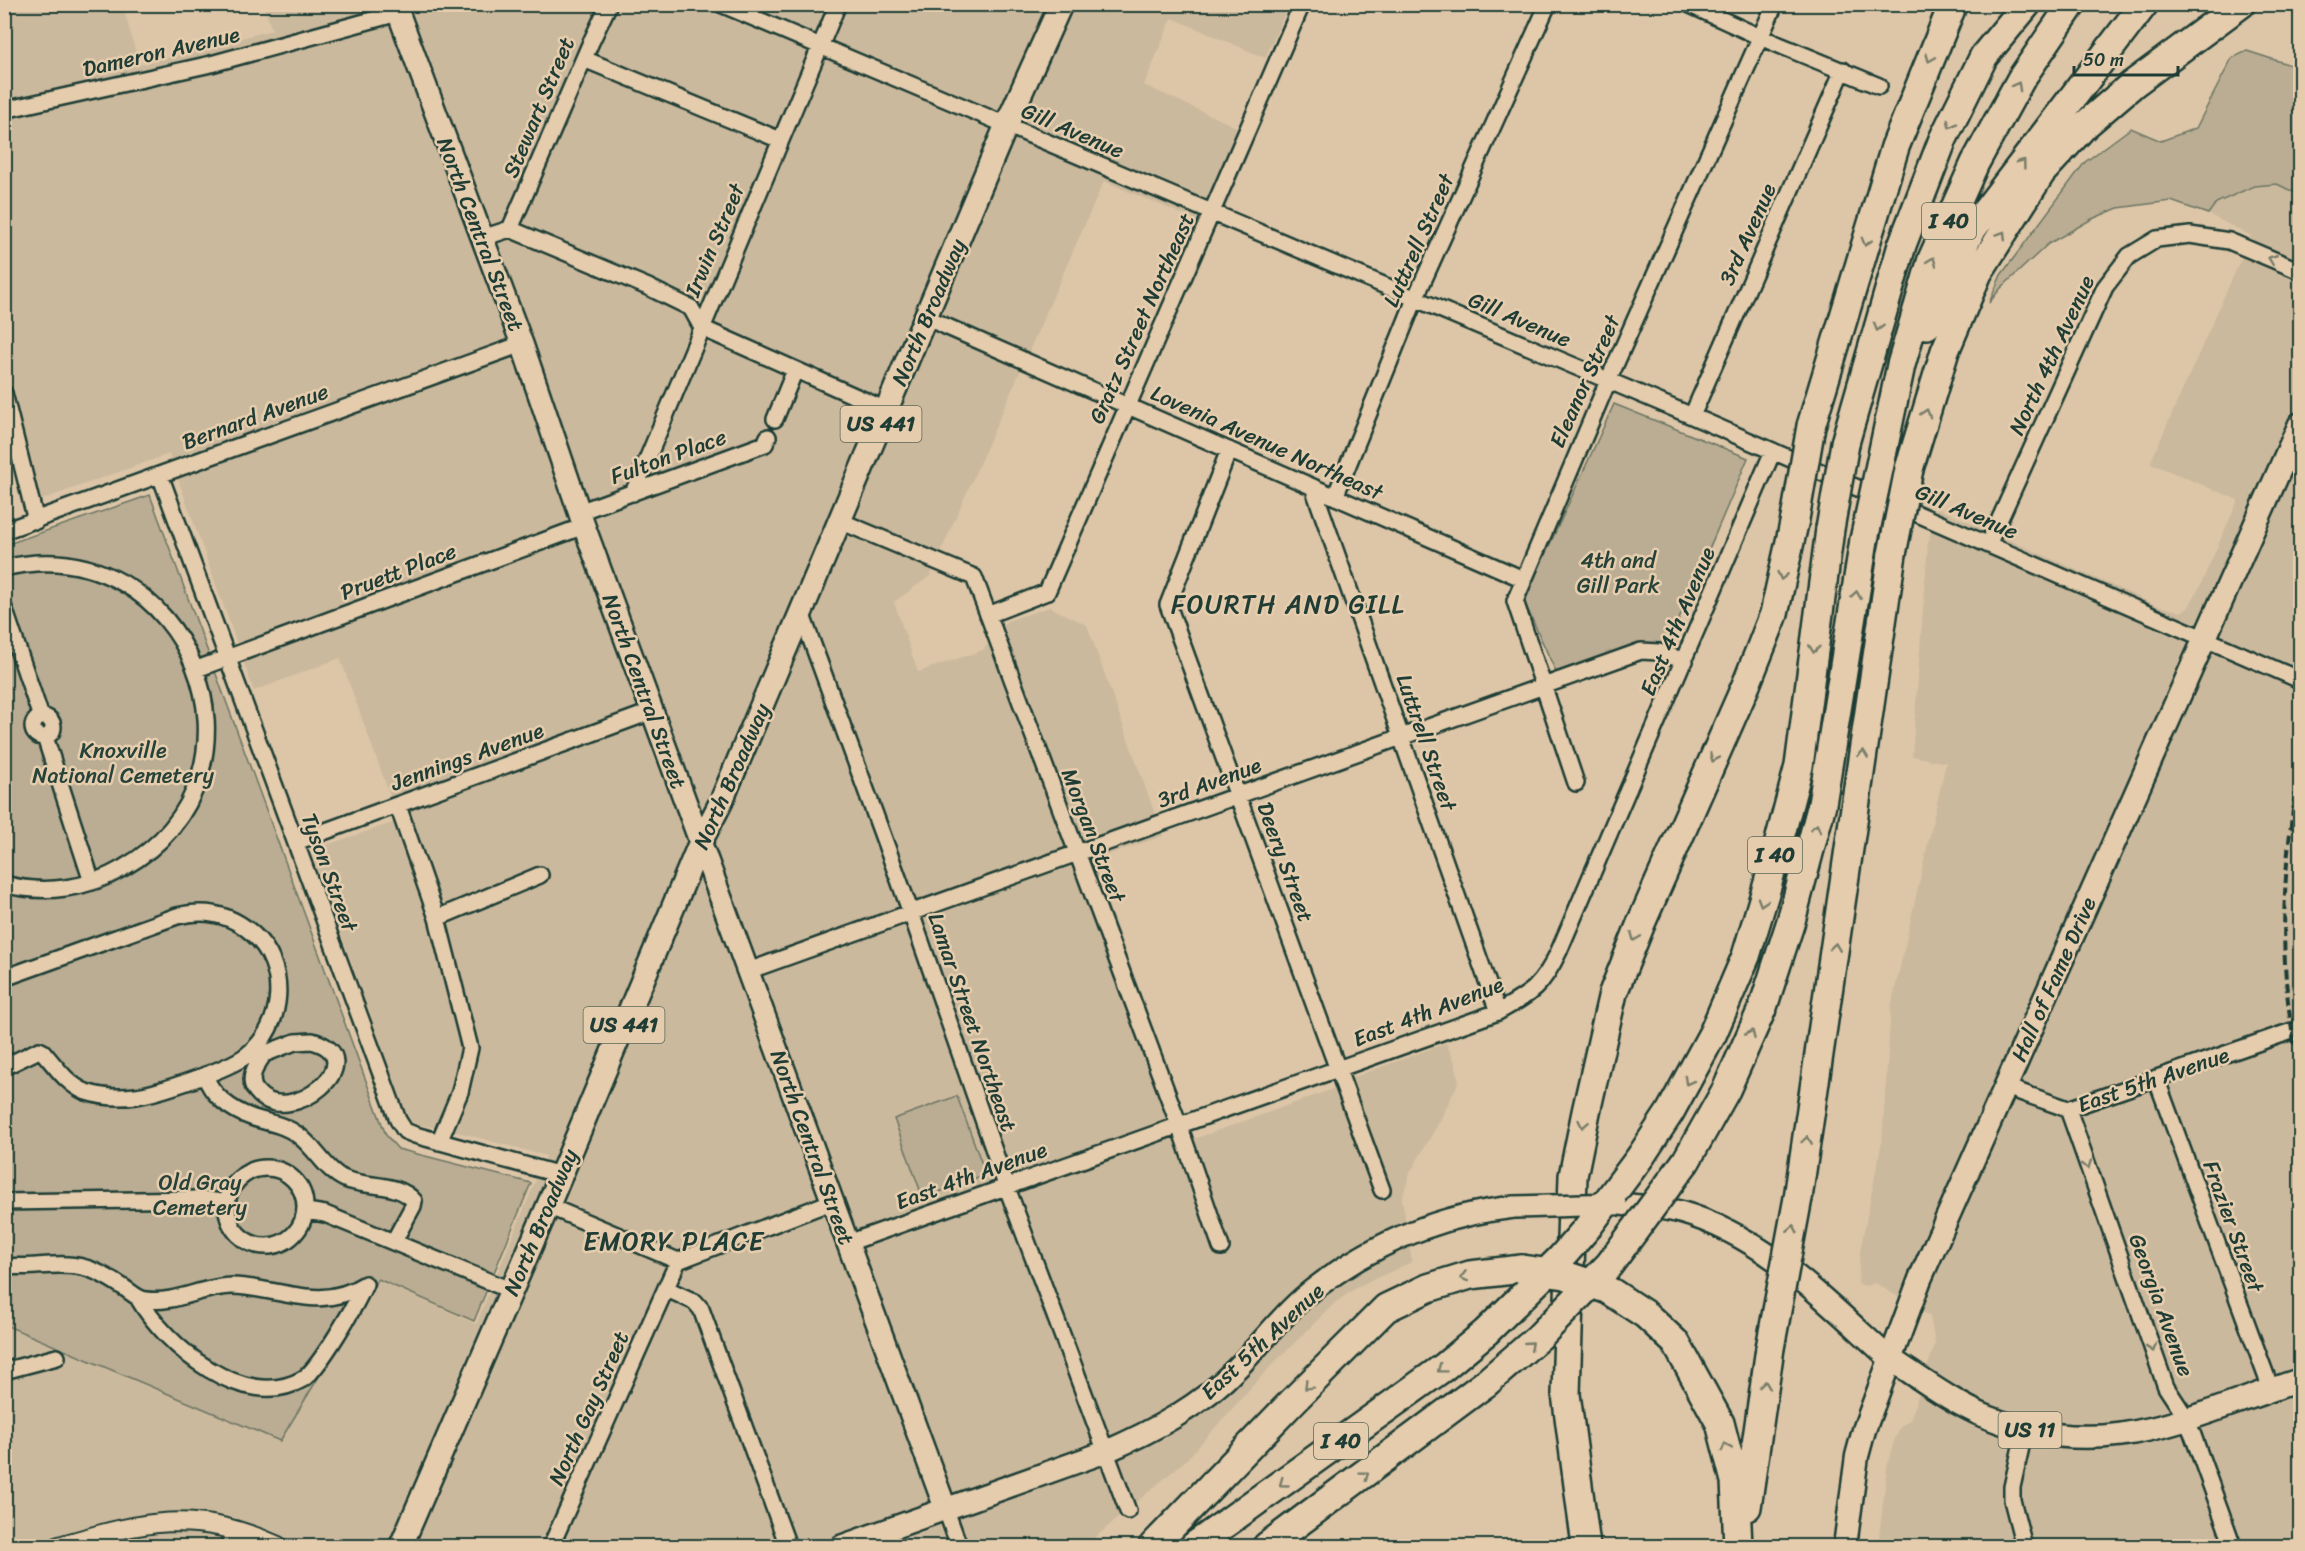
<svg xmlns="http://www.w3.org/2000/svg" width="2305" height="1551" viewBox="0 0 2305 1551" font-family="Sriracha,sans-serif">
<rect width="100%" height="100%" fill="#ddc6a8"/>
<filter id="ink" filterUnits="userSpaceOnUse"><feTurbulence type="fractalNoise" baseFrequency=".0167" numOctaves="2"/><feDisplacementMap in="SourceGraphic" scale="12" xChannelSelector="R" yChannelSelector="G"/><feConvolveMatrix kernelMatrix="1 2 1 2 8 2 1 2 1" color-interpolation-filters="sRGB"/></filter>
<g filter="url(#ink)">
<path fill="#cbb99d" d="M 5,5 L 123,5 L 139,65 L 272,30 L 263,5 L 1289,5 L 1265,58 L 1172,18 L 1144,85 L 1256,136 L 1217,229 L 1104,181 L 930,576 L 894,602 L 918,672 L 983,650 L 1007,621 L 1050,607 L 1087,625 L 1163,836 L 1092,860 L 1194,1139 L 1330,1090 L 1354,1077 L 1446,1043 L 1455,1062 L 1459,1081 L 1442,1117 L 1410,1173 L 1402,1198 L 1412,1262 L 1359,1286 L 1336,1302 L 1268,1369 L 1186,1460 L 1085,1546 L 5,1546 L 4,1325 L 280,1440 L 378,1279 L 476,1324 L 546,1156 L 461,1133 L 416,1124 L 410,1121 L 407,1116 L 312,853 L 314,849 L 395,822 L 389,793 L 340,658 L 254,691 L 169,454 L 41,500 L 5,354 Z
M 2277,184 L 2300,195 L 2300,1546 L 1878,1546 L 1887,1467 L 1894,1441 L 1900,1427 L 1910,1420 L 1935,1344 L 1930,1316 L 1875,1283 L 1867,1286 L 1858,1284 L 1860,1251 L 1882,1141 L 1891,1007 L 1946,763 L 1912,756 L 1928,542 L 1937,508 L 2156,605 L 2181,612 L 2188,608 L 2199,588 L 2238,500 L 2150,463 L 2251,236 L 2208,214 L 2216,203 L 2254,186 Z"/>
<path fill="#baad93" stroke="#6c7564" stroke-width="1.5" d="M 2247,51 L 2300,68 L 2300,195 L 2277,184 L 2254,186 L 2216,203 L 2208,214 L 2171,201 L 2118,208 L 2092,219 L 2048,244 L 2000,289 L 1989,303 L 2001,275 L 2085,162 L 2131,128 L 2161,141 L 2196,128 L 2232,58 Z
M 1614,404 L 1748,458 L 1670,640 L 1556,672 L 1524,601 Z
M 150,495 L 386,1135 L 398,1149 L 531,1183 L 474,1321 L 378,1279 L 280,1441 L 5,1325 L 5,545 Z
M 957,1096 L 986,1175 L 923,1198 L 894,1119 Z"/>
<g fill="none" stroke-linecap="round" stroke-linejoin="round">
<defs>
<path id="minor" d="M 721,4 L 1692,416 L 2300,680
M 1688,4 L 1760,37 L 1879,86
M 584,59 L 780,140
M 4,110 L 211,64 L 398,13
M 510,229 L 591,42 L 609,4
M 482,238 L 510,229 L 648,287 L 691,308 L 702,328 L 886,410
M 927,318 L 1523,579
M 4,393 L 36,521
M 1692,416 L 1843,70
M 775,419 L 795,370
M 1229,450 L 1168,605 L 1382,1190
M 160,475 L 398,1120 L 405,1131 L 415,1135 L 561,1175
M 1313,487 L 1498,1012
M 633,493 L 838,4
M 1335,497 L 1415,299 L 1548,4
M 579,512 L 765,444 L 768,437
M 840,521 L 974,577 L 1179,1125 L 1221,1247
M 4,531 L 522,344
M 1988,545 L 2105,287 L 2129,256 L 2157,239 L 2190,235 L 2229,241 L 2300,271
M 4,568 C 187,524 288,774 123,868 C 88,889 44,895 4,884
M 4,608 L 41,717
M 802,615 L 911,913 L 1006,1185 L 1128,1511
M 988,615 L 1047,592 L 1302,4
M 197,669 L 584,526
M33 727a10 10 0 1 1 20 0a10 10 0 1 1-20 0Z
M 45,737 L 92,882
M 1576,783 L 1515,601 L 1608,381 L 1775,4
M 398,806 L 437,918 L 470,1048 L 460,1092 L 439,1142
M 296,842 L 653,711
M 437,918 L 540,875
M 748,971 L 1641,651 L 1659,652 L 1685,661
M 4,978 L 177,916 C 205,909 231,914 253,934 C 289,966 285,1025 247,1055 C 229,1069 159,1093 136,1096 C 120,1098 101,1097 86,1092 C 68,1085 55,1066 43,1052 L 39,1050 L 4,1067
M 312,1041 C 376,1058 289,1131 257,1092 C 246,1080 256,1065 264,1054 L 295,1042 Z
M 205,1075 C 211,1095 231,1110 251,1117 C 267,1123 284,1124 298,1135 C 315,1147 326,1171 345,1179 C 366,1188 399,1182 414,1201 L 413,1206 L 394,1241
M 2156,1078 L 2271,1389
M 2006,1087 L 2068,1109 L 2280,1035 L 2292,1031 L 2300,1032
M 2068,1109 L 2166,1387 L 2187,1419 L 2233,1546
M227 1207a39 39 0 1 1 78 0a39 39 0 1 1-78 0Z
M 4,1202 L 201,1199 L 227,1203
M 548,1206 L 678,1261 L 831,1202
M 306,1211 L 325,1214 L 510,1290
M 848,1243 L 1498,1012 C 1532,993 1542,987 1559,951 L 1773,451
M 4,1266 C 29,1269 60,1261 82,1267 C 96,1270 111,1279 123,1287 C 131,1292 137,1299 146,1300 C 176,1304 203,1286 232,1286 C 280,1287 319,1313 365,1284
M 667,1289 L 695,1302 L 701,1309 L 788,1546
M 138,1298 C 166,1346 244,1413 303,1379 C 319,1369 357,1303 365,1284
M 4,1371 L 57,1357
M 946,1510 L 959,1546
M 229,1546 L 235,1529
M 551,1546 L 678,1261
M 2024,1546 L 2012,1500 L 2012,1487 L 2025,1429"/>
<path id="tertiary" d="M 59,1546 C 145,1521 193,1508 278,1546"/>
<path id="secondary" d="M 395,4 L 522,344 L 584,526 L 946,1510
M 1620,1204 C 1640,1206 1660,1207 1680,1212 C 1765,1236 1825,1301 1889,1358
M 842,1546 L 1105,1452 C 1153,1431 1201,1406 1238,1367 C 1265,1340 1287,1308 1318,1286 C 1376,1242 1441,1215 1514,1207"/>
<path id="primary" d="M 1889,1358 C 1920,1378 1953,1403 1987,1417 C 2106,1465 2189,1416 2300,1380
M 401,1546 L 548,1206 L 700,843 L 721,802 L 1006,126 L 1061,4
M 1845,1546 L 1857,1456 L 1864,1430 L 1920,1279 L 2300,424"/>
<path id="motorway" d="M 1927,325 L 1970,232 L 2144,4
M 1811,426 L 1895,147 L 1953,4
M 1845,443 L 1902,245 L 1943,139 L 1984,56 L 2027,4
M 1881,460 L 1901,365 L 1932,259 L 1975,163 L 2021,79 L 2072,4
M 1909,469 L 1945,351 L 1978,273 L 2041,173 L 2085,125 L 2133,84 L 2241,4
M 1641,1156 L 1670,1112 L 1713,1033 L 1746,956 L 1768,883 L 1799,766 L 1830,529
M 1686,1161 L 1726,1090 L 1763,1007 L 1791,921 L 1822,804 L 1864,540
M 1798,1198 L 1892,554
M 1608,1290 L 1646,1315 L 1676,1343 L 1720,1423 L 1735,1481 L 1738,1546
M 1747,1507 L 1770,1348
M 1153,1546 L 1294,1400 L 1386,1308 L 1428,1288 L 1470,1275 L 1522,1269
M 1194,1546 L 1444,1367 L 1486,1332
M 1267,1546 L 1486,1383
M 1586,1546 L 1566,1394 L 1573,1176 L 1586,1112 L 1613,993 L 1642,921 L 1746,685 L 1774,614 L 1795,519"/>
</defs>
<use href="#minor" stroke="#1f3d34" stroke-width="20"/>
<use href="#tertiary" stroke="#1f3d34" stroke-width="22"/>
<use href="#secondary" stroke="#1f3d34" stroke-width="26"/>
<use href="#primary" stroke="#1f3d34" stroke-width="27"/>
<use href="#motorway" stroke="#1f3d34" stroke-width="32"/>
<use href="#minor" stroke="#e5ccad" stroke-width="15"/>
<use href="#tertiary" stroke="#e5ccad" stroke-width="18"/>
<use href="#secondary" stroke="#e5ccad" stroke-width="21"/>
<use href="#primary" stroke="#e5ccad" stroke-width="22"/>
<use href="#motorway" stroke="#e5ccad" stroke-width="27"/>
<path stroke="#1f3d34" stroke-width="4" stroke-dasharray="9 4.5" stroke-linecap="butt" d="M 2300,767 C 2282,864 2276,973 2300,1069"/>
<defs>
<path id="secondary-bridge" d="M 1514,1207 L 1615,1204"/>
<path id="motorway-bridge" d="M 1795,519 L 1811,426
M 1830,529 L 1845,443
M 1864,540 L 1881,460
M 1892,554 L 1909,469
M 1522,1269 L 1565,1275 L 1606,1289
M 1486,1332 L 1560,1259 L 1587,1228 L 1641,1156
M 1770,1348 L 1798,1198
M 1486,1383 L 1539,1337 L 1609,1265 L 1686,1161"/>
</defs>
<use href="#secondary-bridge" stroke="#1f3d34" stroke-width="26" stroke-linecap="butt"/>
<use href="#motorway-bridge" stroke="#1f3d34" stroke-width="32" stroke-linecap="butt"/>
<use href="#secondary-bridge" stroke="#e5ccad" stroke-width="21"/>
<use href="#motorway-bridge" stroke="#e5ccad" stroke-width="27"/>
</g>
<defs><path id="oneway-chevron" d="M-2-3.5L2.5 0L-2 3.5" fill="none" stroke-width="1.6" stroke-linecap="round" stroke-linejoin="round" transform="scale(1.5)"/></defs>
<g stroke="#787d6a">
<use href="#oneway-chevron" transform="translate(1930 58) rotate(112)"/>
<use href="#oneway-chevron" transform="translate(2017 86) rotate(-61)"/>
<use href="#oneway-chevron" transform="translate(1951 124) rotate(116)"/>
<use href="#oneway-chevron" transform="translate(2022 163) rotate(-53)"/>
<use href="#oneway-chevron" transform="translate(2002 235) rotate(-58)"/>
<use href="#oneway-chevron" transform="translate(1866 242) rotate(106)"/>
<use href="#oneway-chevron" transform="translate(2272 259) rotate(-158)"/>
<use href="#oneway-chevron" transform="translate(1932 261) rotate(-70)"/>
<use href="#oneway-chevron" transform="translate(1878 327) rotate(106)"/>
<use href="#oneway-chevron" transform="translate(1926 413) rotate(-73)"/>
<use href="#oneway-chevron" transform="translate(1782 576) rotate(103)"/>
<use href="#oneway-chevron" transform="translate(1856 595) rotate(-81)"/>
<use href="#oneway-chevron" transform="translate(1814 649) rotate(97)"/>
<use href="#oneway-chevron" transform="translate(1863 754) rotate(-82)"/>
<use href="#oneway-chevron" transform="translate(1714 758) rotate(114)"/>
<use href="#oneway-chevron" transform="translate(1816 828) rotate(-75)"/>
<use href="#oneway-chevron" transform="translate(1762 902) rotate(107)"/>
<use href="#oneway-chevron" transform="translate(1635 937) rotate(112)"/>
<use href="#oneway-chevron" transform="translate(1835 947) rotate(-82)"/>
<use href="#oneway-chevron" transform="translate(1751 1034) rotate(-66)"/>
<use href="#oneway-chevron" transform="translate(1688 1081) rotate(119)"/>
<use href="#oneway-chevron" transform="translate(1583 1124) rotate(101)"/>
<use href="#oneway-chevron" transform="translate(1807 1140) rotate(-82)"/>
<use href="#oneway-chevron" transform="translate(2087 1165) rotate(71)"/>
<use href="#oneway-chevron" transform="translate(1793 1229) rotate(-79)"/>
<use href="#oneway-chevron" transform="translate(1464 1277) rotate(165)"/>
<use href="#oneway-chevron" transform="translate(1530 1345) rotate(-41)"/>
<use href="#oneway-chevron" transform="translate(2152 1348) rotate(71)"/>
<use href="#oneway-chevron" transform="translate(1441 1369) rotate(143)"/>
<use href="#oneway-chevron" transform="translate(1765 1385) rotate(-82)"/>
<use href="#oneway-chevron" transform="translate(1308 1386) rotate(135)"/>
<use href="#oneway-chevron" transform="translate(1726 1447) rotate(-105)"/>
<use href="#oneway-chevron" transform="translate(1365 1475) rotate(-37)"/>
<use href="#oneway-chevron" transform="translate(1283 1483) rotate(144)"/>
</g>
</g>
<g text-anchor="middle" stroke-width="5" stroke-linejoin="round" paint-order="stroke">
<g fill="#e5ccad" stroke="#5a6858" stroke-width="1.5">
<rect x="1922" y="203" width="54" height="36" rx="4.5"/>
<rect x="840.5" y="406" width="81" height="36" rx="4.5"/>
<rect x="1748" y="837" width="54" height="36" rx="4.5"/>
<rect x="583.5" y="1007" width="81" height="36" rx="4.5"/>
<rect x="1998.5" y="1412" width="63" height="36" rx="4.5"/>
<rect x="1314" y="1423" width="54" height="36" rx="4.5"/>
</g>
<g font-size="21" font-weight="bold" fill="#1f3d34">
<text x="1949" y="228">I 40</text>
<text x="881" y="431">US 441</text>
<text x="1775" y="862">I 40</text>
<text x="624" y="1032">US 441</text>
<text x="2030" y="1437">US 11</text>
<text x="1341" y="1448">I 40</text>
</g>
<g font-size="22" fill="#1f3d34" stroke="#e5ccad">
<text transform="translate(161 51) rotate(-13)" y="8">Dameron Avenue</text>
<text transform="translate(538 107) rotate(-67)" y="8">Stewart Street</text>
<text transform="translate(1073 130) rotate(23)" y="8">Gill Avenue</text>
<text transform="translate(481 234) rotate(69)" y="8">North Central Street</text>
<text transform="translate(1747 234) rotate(-66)" y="8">3rd Avenue</text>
<text transform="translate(714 240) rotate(-67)" y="8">Irwin Street</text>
<text transform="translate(1418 240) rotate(-66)" y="8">Luttrell Street</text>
<text transform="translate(928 312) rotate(-67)" y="8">North Broadway</text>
<text transform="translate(1141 318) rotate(-66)" y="8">Gratz Street Northeast</text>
<text transform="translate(1520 319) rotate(23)" y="8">Gill Avenue</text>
<text transform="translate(2051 355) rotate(-65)" y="8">North 4th Avenue</text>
<text transform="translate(1584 381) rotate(-66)" y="8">Eleanor Street</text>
<text transform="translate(255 416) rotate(-20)" y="8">Bernard Avenue</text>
<text transform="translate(1267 442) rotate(24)" y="8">Lovenia Avenue Northeast</text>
<text transform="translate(668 456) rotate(-20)" y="8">Fulton Place</text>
<text transform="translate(1967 511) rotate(23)" y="8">Gill Avenue</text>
<text transform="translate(398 571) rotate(-21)" y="8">Pruett Place</text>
<text transform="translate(1677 621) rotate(-67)" y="8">East 4th Avenue</text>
<text transform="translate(645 691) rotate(70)" y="8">North Central Street</text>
<text transform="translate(1427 742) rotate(71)" y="8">Luttrell Street</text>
<text transform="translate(467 756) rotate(-20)" y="8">Jennings Avenue</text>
<text transform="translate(731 776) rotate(-66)" y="8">North Broadway</text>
<text transform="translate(1209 782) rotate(-20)" y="8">3rd Avenue</text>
<text transform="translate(1094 835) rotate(69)" y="8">Morgan Street</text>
<text transform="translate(1286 862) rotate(70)" y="8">Deery Street</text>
<text transform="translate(330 872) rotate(70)" y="8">Tyson Street</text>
<text transform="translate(2053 979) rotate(-66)" y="8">Hall of Fame Drive</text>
<text transform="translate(1428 1011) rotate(-21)" y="8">East 4th Avenue</text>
<text transform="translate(973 1022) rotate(71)" y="8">Lamar Street Northeast</text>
<text transform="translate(2153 1079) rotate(-19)" y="8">East 5th Avenue</text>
<text transform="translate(813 1147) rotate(70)" y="8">North Central Street</text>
<text transform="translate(971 1175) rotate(-20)" y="8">East 4th Avenue</text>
<text transform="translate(540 1222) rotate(-67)" y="8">North Broadway</text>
<text transform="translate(2234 1226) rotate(70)" y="8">Frazier Street</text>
<text transform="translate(2162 1305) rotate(70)" y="8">Georgia Avenue</text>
<text transform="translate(1262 1341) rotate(-43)" y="8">East 5th Avenue</text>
<text transform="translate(588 1408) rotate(-66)" y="8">North Gay Street</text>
</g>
<g font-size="22" fill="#274339" stroke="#e5ccad">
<text x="1618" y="568">4th and<tspan x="1618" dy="25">Gill Park</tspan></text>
<text x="123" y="758">Knoxville<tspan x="123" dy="25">National Cemetery</tspan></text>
<text x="200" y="1190">Old Gray<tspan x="200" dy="25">Cemetery</tspan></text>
</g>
<g font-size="26" letter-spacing="1.5" fill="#1f3d34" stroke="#e5ccad">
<text x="1288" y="613">FOURTH AND GILL</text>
<text x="674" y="1250">EMORY PLACE</text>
</g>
</g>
<rect width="2305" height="1551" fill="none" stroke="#e5ccad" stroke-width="24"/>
<rect x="12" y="12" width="2281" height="1527" fill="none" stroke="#1f3d34" stroke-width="2" filter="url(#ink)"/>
<path d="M2074 66v9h104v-9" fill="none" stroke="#1f3d34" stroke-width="3"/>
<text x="2083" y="66" font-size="18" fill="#1f3d34" stroke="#e5ccad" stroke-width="4.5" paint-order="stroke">50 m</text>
</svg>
